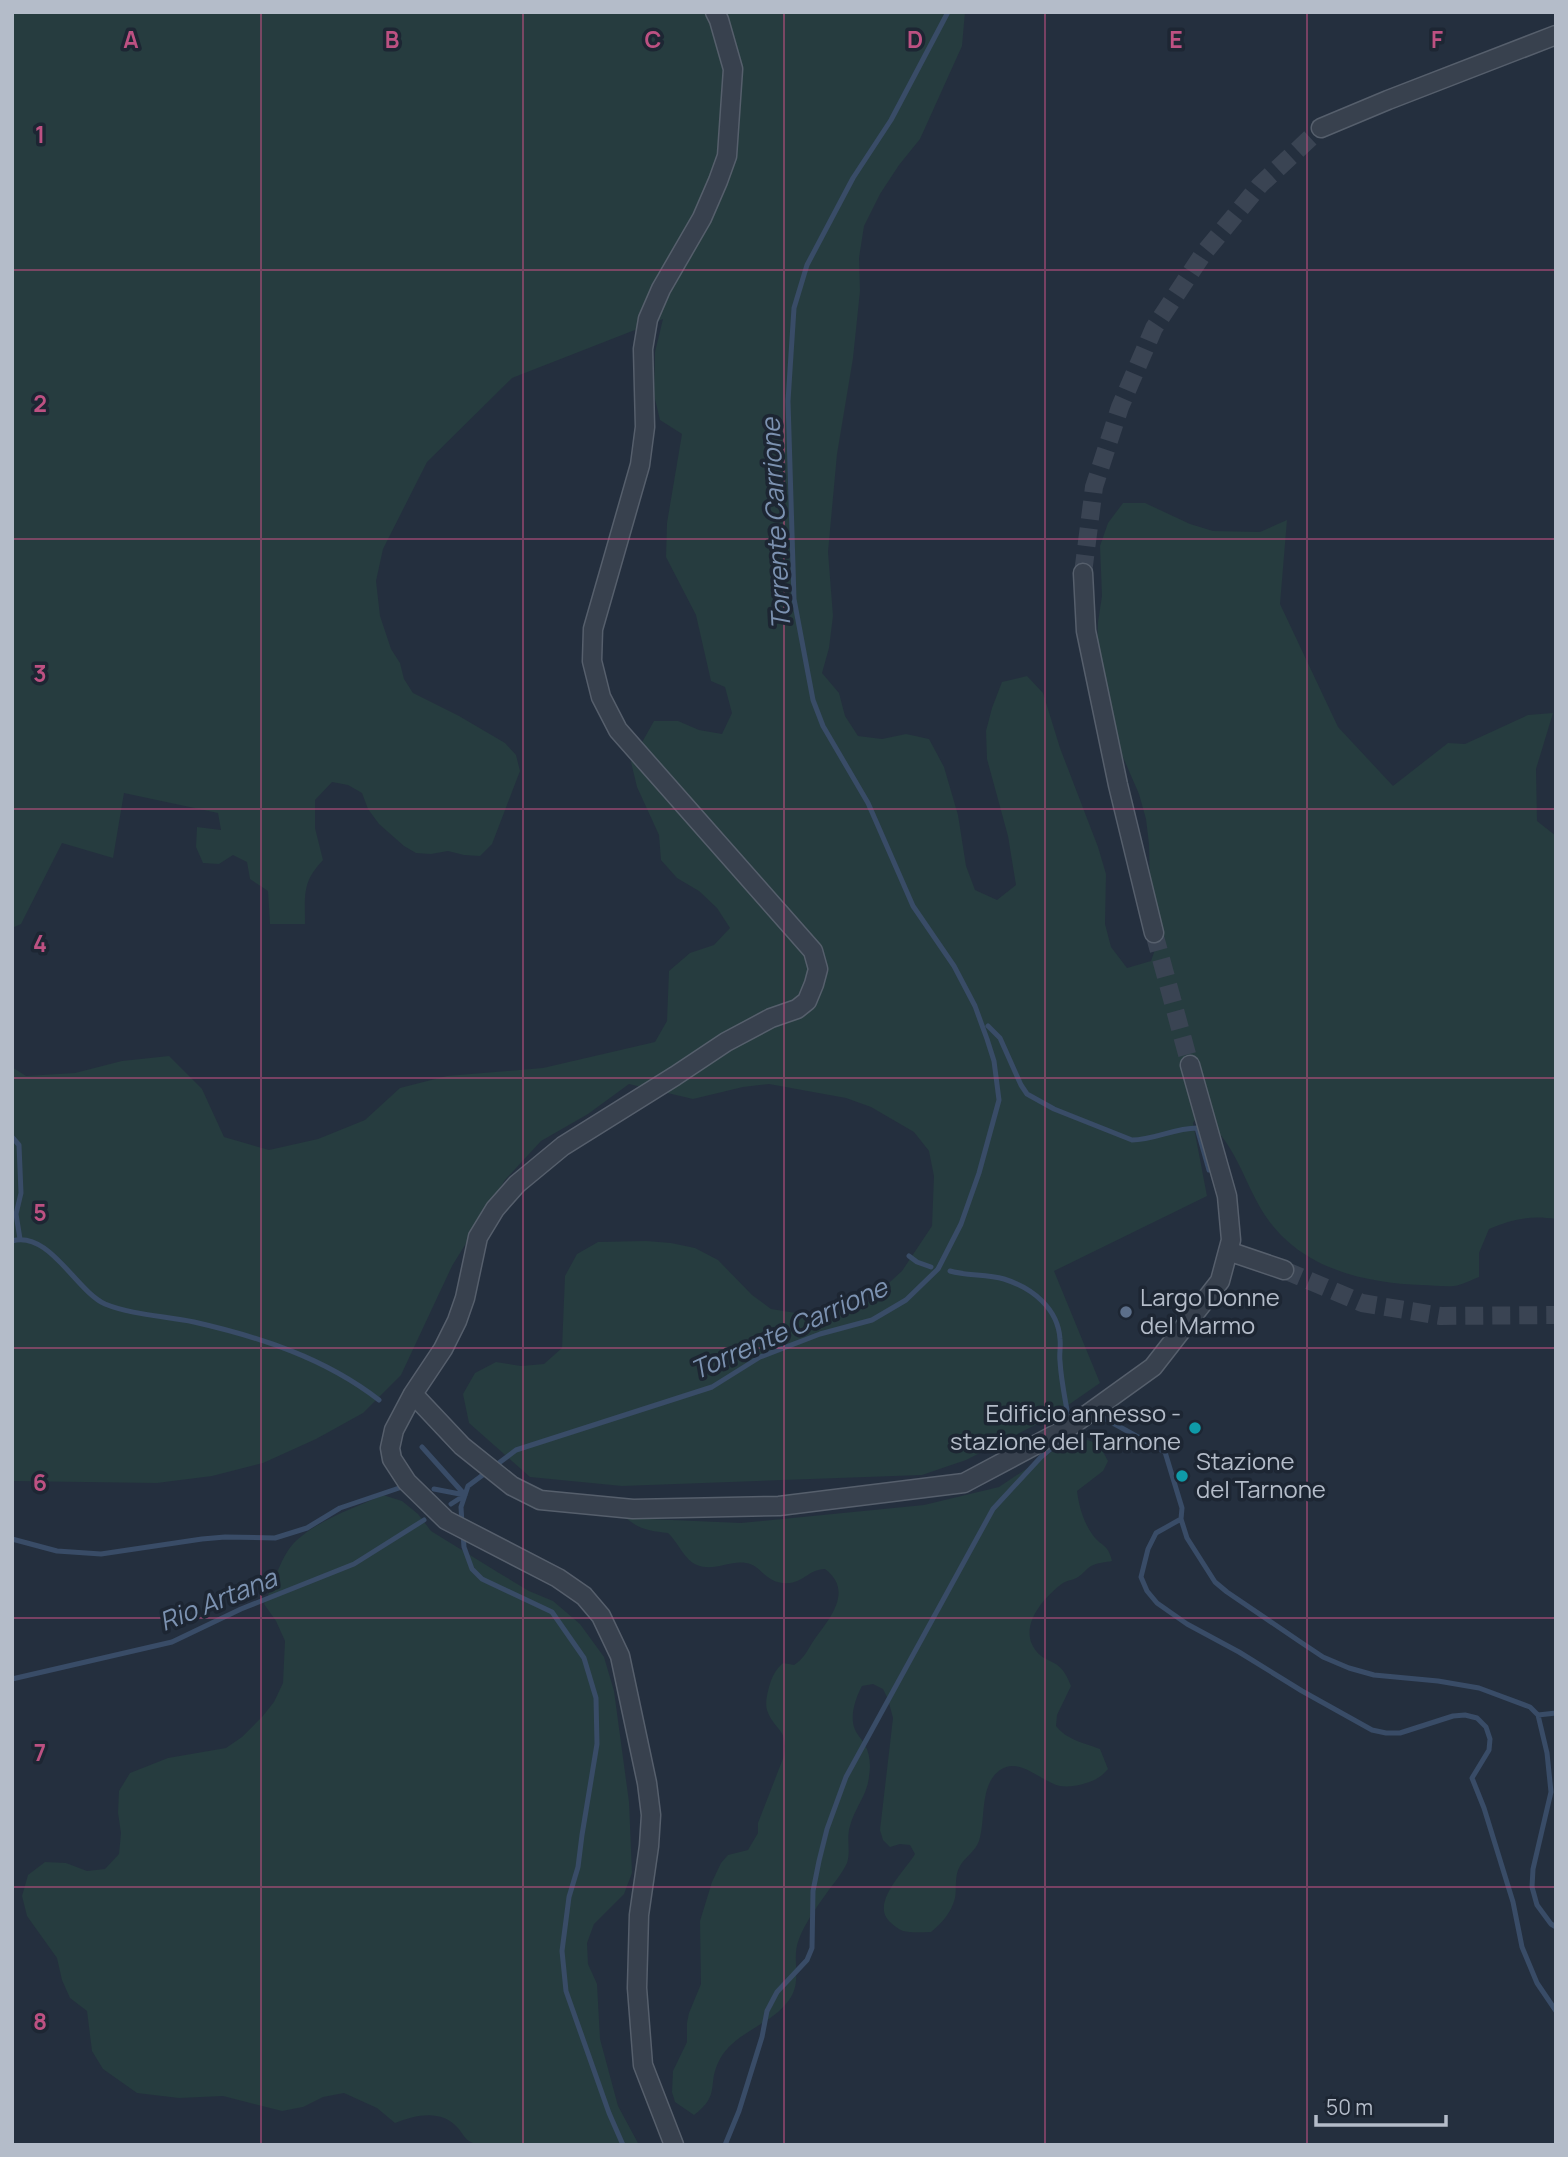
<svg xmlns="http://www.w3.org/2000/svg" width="1568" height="2157" viewBox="0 0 1568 2157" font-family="Manrope,sans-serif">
<rect width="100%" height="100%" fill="#242f3e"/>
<path fill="#263c3f" d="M 12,12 L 965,12 L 962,46 L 920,139 L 899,165 L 880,194 L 864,226 L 859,258 L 860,291 L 853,358 L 837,454 L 828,552 L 833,616 L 829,648 L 822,673 L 839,693 L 845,716 L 858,736 L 882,739 L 906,734 L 929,739 L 944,767 L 958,815 L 966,866 L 975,890 L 997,900 L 1016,885 L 1008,836 L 987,759 L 986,731 L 992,708 L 1002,682 L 1027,676 L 1043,693 L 1060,748 L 1098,847 L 1106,874 L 1105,924 L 1111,947 L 1127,968 L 1151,961 L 1159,938 L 1150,895 L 1149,844 L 1146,819 L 1139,794 L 1109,725 L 1097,647 L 1098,622 L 1102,596 L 1100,546 L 1108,523 L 1123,503 L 1145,503 L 1190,524 L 1213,531 L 1260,532 L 1287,520 L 1280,604 L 1338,727 L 1393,786 L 1448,743 L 1465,744 L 1528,715 L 1553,713 L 1536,769 L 1537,821 L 1556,836 L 1556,1219 C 1531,1215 1512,1219 1489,1229 L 1479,1253 L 1479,1277 C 1471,1280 1462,1285 1454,1286 C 1444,1287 1432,1285 1422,1285 C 1365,1283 1304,1269 1269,1221 C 1249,1194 1241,1159 1219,1133 C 1213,1126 1205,1121 1199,1115 L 1193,1123 L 1207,1196 L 1054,1271 L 1100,1383 L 1051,1417 L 966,1460 L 922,1475 L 622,1486 L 530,1477 L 469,1423 L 463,1394 L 475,1373 L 496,1362 L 521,1366 L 544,1364 L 562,1348 L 565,1276 L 577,1254 L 598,1242 L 646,1241 L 671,1243 L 695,1248 L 718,1260 L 752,1295 L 771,1309 L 796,1313 L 844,1309 L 867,1303 L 902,1271 L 932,1226 L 934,1176 L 929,1151 L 914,1132 L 871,1107 L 846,1098 L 769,1084 L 743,1087 L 693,1099 L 629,1084 L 588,1114 L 541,1141 L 505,1180 L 452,1266 L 401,1375 L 363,1413 L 316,1439 L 263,1463 L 212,1476 L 157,1483 L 12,1481 L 12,1067 L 26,1076 L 75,1073 L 122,1061 L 169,1056 L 202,1089 L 224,1137 L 269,1150 L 318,1139 L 365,1120 L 400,1088 L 447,1076 L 543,1068 L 655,1042 L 667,1021 L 669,971 L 690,953 L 714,945 L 730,928 L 717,908 L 699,891 L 677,878 L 661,860 L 659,835 L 637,787 L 631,762 L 654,721 L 678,721 L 699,730 L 722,734 L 732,713 L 725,687 L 711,681 L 696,615 L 666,557 L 667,523 L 682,434 L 660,420 L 654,395 L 655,352 L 663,319 L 512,378 L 427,462 L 383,549 L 376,581 L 380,616 L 391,649 L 400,663 L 404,679 L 413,693 L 459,716 L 505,743 L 516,755 L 520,771 L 492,844 L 480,856 L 464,855 L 448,851 L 431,854 L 416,853 L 404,846 L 379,824 L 368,809 L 362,793 L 348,785 L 332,782 L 315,800 L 315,828 L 323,860 C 302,882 305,895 305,924 L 270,924 L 268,891 L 250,879 L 247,862 L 233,855 L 219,864 L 203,863 L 196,847 L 197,827 L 221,830 L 218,813 L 124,793 L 113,858 L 62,843 L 21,924 L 12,928 Z
M 1078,1439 C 1095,1439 1101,1447 1108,1461 L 1103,1471 L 1077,1491 C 1079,1506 1083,1521 1092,1534 C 1101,1547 1108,1543 1112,1561 C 1106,1562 1097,1563 1091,1566 C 1086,1569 1083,1574 1078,1577 C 1074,1580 1068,1580 1063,1583 C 1045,1596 1019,1625 1034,1648 C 1045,1666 1060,1655 1071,1686 L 1057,1715 L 1056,1726 C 1067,1740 1084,1743 1100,1749 L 1108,1769 C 1101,1777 1096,1780 1086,1783 C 1078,1786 1068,1787 1060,1786 C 1041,1782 1020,1756 1000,1770 C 979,1785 986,1820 979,1841 C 975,1852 965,1857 960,1866 C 954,1876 957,1888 955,1898 C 951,1913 942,1923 931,1932 C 922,1932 911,1933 903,1931 C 898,1929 893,1925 889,1921 C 871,1902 905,1871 915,1854 L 910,1845 L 900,1844 L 890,1847 L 883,1840 L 880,1830 L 893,1718 L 888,1699 L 883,1689 L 873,1684 L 862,1686 C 856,1697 850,1714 854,1727 C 856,1734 862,1739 865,1745 C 870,1754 871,1766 869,1776 C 868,1794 854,1809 850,1826 C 846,1838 851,1851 847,1863 C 842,1874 833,1884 826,1894 C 816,1908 805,1923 799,1939 C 791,1958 802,1979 791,1997 C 774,2025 736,2030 720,2059 C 706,2084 722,2094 694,2115 L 675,2102 L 672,2092 L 673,2071 L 687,2042 L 687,2023 L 689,2013 L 701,1984 L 700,1921 L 712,1882 L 721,1863 L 728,1855 L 748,1850 L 758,1833 L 758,1823 L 784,1756 C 789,1728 774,1731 767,1710 C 765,1703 767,1695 769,1687 C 772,1677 775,1670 783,1663 L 794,1665 C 804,1659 808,1649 814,1640 C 830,1618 854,1591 825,1569 C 808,1570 805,1581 790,1583 C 765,1585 762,1565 746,1563 C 730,1560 714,1572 697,1565 C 685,1561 678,1542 668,1533 C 651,1531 640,1530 626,1518 L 741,1523 L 924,1505 L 999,1487 L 1068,1441 Z
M 383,1495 L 402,1501 L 418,1514 L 431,1531 L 499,1573 L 529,1591 L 553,1601 L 580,1624 L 604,1657 L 614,1691 L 629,1802 L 632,1873 L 624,1894 L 594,1924 L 587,1943 L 588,1964 L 597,1984 L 600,2039 L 618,2106 L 639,2145 L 479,2145 C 465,2141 466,2138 458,2128 C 441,2109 416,2115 395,2123 L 377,2108 L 344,2093 L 323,2097 L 303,2107 L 282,2111 L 223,2096 L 179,2098 L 137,2093 L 103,2069 L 92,2051 L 87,2011 L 70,1998 L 62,1980 L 57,1958 L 27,1916 L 22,1896 L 28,1875 L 45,1862 L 66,1863 L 87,1871 L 105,1869 L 119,1854 L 121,1833 L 118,1813 L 119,1791 L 130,1773 L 168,1758 L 226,1748 L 242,1737 L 262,1717 L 274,1702 L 283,1683 L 285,1641 L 276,1621 L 264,1604 C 273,1586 278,1565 289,1549 C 307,1524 354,1508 383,1495 Z"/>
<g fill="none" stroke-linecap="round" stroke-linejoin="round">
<path stroke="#394c67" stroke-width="5" d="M 988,1026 L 1000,1038 L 1021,1085 L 1027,1094 L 1054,1109 L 1132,1140 C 1154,1140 1174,1128 1197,1128 L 1209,1170
M 12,1137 L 19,1145 L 21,1193 L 16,1214 L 20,1239
M 12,1241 C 49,1230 76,1291 105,1304 C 132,1315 165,1316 194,1322 C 260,1337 325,1358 379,1400
M 909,1256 L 917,1262 L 931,1267
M 950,1271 C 967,1276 986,1274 1004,1279 C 1032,1288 1058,1308 1060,1339 C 1061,1347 1059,1354 1060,1361 C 1061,1380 1065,1398 1068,1416
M 1087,1423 L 1102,1417 L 1165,1452 L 1182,1508 L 1181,1519 L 1187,1538 L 1215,1582 L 1227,1592 L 1299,1641 L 1323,1657 L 1349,1668 L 1374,1675 L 1438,1681 L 1479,1688 L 1530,1707 L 1538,1715 L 1547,1753 L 1551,1792 L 1533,1869 L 1532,1887 L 1537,1905 L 1551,1924 L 1556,1927
M 422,1447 L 465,1495
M 434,1489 L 465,1495
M 451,1504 L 465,1495
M 1181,1519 L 1156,1533 L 1148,1549 L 1141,1577 L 1147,1591 L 1157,1603 L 1187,1624 L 1239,1652 L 1302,1691 L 1372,1730 L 1386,1733 L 1400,1733 L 1453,1716 L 1465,1715 L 1477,1718 L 1486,1727 L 1490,1739 L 1489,1750 L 1472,1778 L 1484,1808 L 1513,1902 L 1522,1947 L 1537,1983 L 1556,2011
M 462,1524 L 461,1507 L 468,1486 L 516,1450 L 712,1387 L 760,1357 L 820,1334 L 872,1320 L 906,1300 L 938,1269 L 961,1224 L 979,1173 L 999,1100 L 994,1061 L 987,1039 L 975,1006 L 954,966 L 913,906 L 868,803 L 823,726 L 813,700 L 794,599 L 788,401 L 794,308 L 807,265 L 853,178 L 891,120 L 948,12
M 463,1534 L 464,1547 L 472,1569 L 482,1579 L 552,1612 L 584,1658 L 596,1698 L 597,1744 L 582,1835 L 578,1867 L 569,1897 L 562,1951 L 566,1991 L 609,2113 L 623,2145
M 12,1539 L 57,1551 L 101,1554 L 202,1539 L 225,1537 L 275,1538 L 307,1528 L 340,1508 L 405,1486
M 12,1679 L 172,1642 L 241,1609 L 354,1564 L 424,1520
M 1538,1715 L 1556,1713
M 725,2145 L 739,2111 L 762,2037 L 767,2011 L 777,1992 L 807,1960 L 812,1948 L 813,1891 L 819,1861 L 827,1829 L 846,1777 L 993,1509 L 1041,1457 L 1061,1440"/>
<path stroke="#3a4453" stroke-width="18" stroke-dasharray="18 9" stroke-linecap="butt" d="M 1083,573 L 1094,487 L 1120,407 L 1154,328 L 1203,254 L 1260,185 L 1321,128
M 1154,933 L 1190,1065
M 1284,1270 L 1362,1303 L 1441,1316 L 1556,1315"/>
<defs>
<path id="minor" d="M 1321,128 L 1388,100 L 1556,35
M 1083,573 L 1086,631 L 1118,785 L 1154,933
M 1228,1251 L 1284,1270
M 413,1394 L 462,1446 L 512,1486 L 540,1500 L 633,1509 L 779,1506 L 964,1483 L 1071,1426 L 1153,1367 L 1220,1281 L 1231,1240 L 1227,1196 L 1190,1065
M 674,2145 L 643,2065 L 637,1988 L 639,1915 L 649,1846 L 651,1815 L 647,1783 L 620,1656 L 601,1616 L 584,1596 L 558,1578 L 446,1520 L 407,1482 L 392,1459 L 390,1448 L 394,1430 L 413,1394 L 443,1349 L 457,1321 L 465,1298 L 478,1237 L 495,1209 L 517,1184 L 563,1146 L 675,1076 L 726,1042 L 771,1018 L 797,1009 L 807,1001 L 814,984 L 818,969 L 813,951 L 618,730 L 601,697 L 592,661 L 593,629 L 640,465 L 645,427 L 643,349 L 648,319 L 661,289 L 702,218 L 718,181 L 727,156 L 733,69 L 719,20 L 715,12"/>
</defs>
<use href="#minor" stroke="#565f6c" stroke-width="21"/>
<use href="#minor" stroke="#38414e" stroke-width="18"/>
</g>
<path fill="none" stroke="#bd5182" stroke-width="2" stroke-opacity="0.55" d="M 261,12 L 261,2145M 523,12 L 523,2145M 784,12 L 784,2145M 1045,12 L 1045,2145M 1307,12 L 1307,2145M 12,270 L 1556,270M 12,539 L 1556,539M 12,809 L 1556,809M 12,1078 L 1556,1078M 12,1348 L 1556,1348M 12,1618 L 1556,1618M 12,1887 L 1556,1887"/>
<circle fill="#5c6f8a" stroke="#1d2633" stroke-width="2.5" cx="1126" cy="1312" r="7"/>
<g fill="#0f9aa8" stroke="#1d2633" stroke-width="2.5">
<circle cx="1195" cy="1428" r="7"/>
<circle cx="1182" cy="1476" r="7"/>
</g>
<g text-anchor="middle" stroke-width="7" stroke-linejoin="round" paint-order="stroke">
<g font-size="24" fill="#b4bcc9" stroke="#1d2633" text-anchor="start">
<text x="1140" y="1306">Largo Donne<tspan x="1140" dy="28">del Marmo</tspan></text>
<text x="1181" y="1422" text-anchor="end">Edificio annesso -<tspan x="1181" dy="28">stazione del Tarnone</tspan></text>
<text x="1196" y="1470">Stazione<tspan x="1196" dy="28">del Tarnone</tspan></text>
</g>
<g font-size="26" font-style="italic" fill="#7c92b1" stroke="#1d2633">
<text transform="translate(776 524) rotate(-93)" y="9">Torrente Carrione</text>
<text transform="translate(789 1329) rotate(-24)" y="9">Torrente Carrione</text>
<text transform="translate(218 1600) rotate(-22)" y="9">Rio Artana</text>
</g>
</g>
<g font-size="23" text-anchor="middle" font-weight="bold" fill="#bd5182" stroke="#1d2633" stroke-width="7" stroke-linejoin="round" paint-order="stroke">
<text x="131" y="48">A</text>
<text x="392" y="48">B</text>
<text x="653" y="48">C</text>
<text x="915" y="48">D</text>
<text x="1176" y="48">E</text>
<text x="1437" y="48">F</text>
<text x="40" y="143">1</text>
<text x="40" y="412">2</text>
<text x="40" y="682">3</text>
<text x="40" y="952">4</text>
<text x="40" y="1221">5</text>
<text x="40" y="1491">6</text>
<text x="40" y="1761">7</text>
<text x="40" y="2030">8</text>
</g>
<rect width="1568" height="2157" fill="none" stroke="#b4bcc9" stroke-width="28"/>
<path d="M1316 2115v10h130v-10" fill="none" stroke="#b4bcc9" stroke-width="3.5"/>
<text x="1326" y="2115" font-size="21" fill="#b4bcc9" stroke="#1d2633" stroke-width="5" paint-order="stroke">50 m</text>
</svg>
